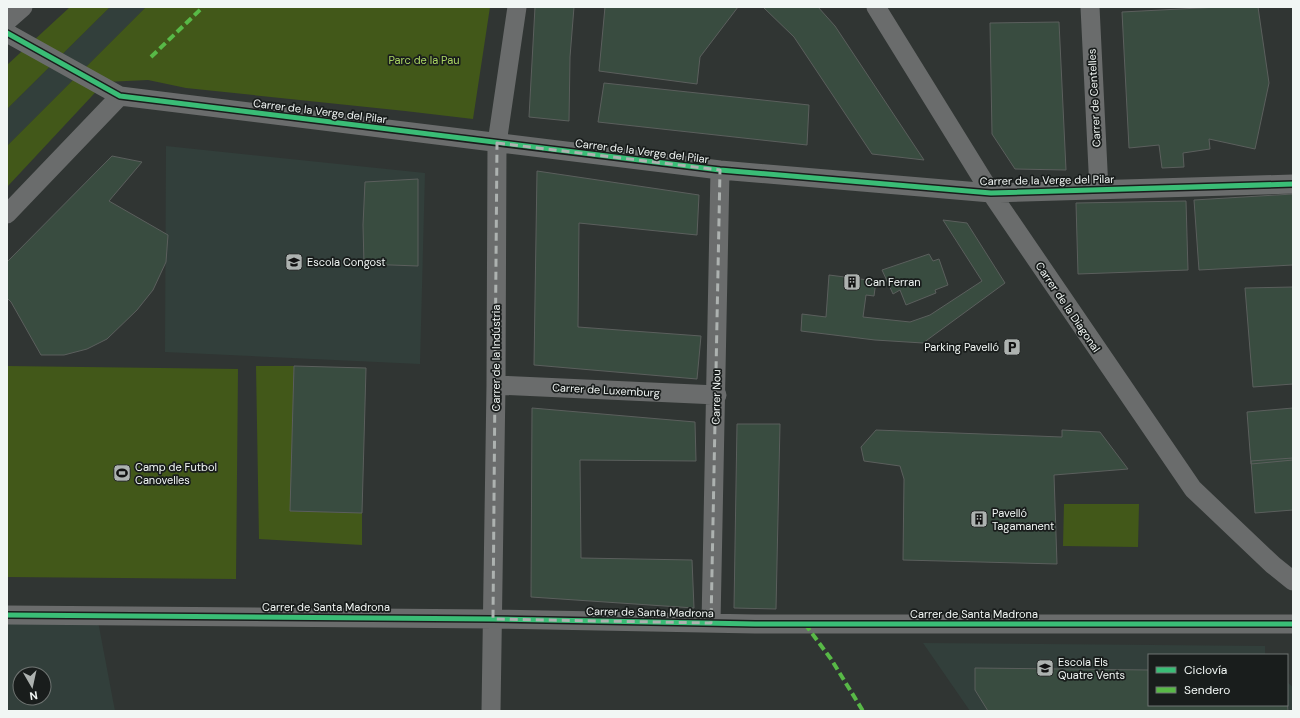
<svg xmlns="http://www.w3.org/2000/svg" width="1300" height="718" viewBox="0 0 1300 718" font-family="'DM Sans',sans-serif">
<rect width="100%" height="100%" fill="#303533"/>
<path fill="#323f3b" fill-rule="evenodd" d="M 110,7 L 146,7 L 7,146 L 7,109 Z
M 166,146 L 425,173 L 420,364 L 165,352 Z
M 7,615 L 97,616 L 115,711 L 7,711 ZM 20,674 L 44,674 L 44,698 L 20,698 Z
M 923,643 L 1265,646 L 1265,655 L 1149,655 L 1149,705 L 1287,705 L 1287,682 L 1293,687 L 1293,711 L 970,711 Z"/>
<path fill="#425819" d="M 70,7 L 110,7 L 7,109 L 7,65 Z
M 146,7 L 490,7 L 473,119 L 405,111 L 186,88 L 148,80 L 105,82 L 7,187 L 7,146 Z
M 7,366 L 238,369 L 236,579 L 7,577 Z
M 256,366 L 294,366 L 291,511 L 362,513 L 362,545 L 259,539 Z
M 1064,504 L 1139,504 L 1138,547 L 1063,546 Z"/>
<path fill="#394c40" stroke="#5b5f5d" d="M 535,7 L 574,7 L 570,57 L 569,121 L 529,117 Z
M 605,7 L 738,7 L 700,57 L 697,84 L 599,71 Z
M 763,7 L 818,7 L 835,26 L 924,160 L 872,154 L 794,37 Z
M 1219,7 L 1258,7 L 1269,83 L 1255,149 L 1209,139 L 1210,149 L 1183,153 L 1184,167 L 1162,168 L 1159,145 L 1129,148 L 1122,12 Z
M 1059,22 L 1066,170 L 1015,169 L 992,134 L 990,23 Z
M 604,83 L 809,105 L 807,145 L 598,122 Z
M 112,156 L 142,162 L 109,201 L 168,235 L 166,262 L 153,290 L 137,310 L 107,339 L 87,349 L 64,355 L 41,355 L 11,302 L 7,298 L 7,262 Z
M 537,171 L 699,195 L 697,235 L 579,223 L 578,327 L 701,336 L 697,379 L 534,365 Z
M 418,179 L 418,266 L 364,264 L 363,225 L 365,182 Z
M 1293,194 L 1293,265 L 1199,270 L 1194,200 Z
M 1186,201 L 1188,270 L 1078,274 L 1076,203 Z
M 943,220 L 967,223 L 1005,283 L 923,343 L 875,340 L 801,331 L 802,314 L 826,317 L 829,275 L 876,281 L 874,296 L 866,295 L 863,317 L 910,322 L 930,315 L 982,281 Z
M 929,254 L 933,261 L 939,259 L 948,285 L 935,290 L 936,293 L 906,305 L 900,290 L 893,294 L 882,270 Z
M 1293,287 L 1293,384 L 1253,387 L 1245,288 Z
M 294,366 L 366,368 L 362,513 L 290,511 Z
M 532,408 L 695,422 L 696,461 L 580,460 L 581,558 L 692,560 L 694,608 L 531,597 Z
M 1293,408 L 1293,460 L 1251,464 L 1247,412 Z
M 737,424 L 780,424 L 776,609 L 734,608 Z
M 876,430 L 1062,437 L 1062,430 L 1100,432 L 1128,469 L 1054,475 L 1057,564 L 903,560 L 904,479 L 900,466 L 864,461 L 861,447 Z
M 1293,458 L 1293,510 L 1255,513 L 1251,461 Z
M 975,668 L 1149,670 L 1149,705 L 1287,705 L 1287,699 L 1288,711 L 988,711 L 975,690 Z"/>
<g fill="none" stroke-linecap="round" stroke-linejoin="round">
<path stroke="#6a6c6c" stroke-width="19" d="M 876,7 L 991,193 L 1193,489 L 1273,565 L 1293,581
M 1090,7 L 1099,190
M 7,21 L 23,7
M 7,33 L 120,96 L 720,170 L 991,193 L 1293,184
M 7,214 L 120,96
M 496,385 L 717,395
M 7,615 L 493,619 L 755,624 L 1293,624
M 711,623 L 720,170
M 491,711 L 496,385 L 497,143 L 517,7"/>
<path stroke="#58b947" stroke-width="4" stroke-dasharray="8 4" stroke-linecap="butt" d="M 151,57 L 203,7
M 805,624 L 831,659 L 863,711"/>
<defs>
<path id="cycleway" d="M 7,33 L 120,96 L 720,170 L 991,193 L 1293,184
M 7,615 L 493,619 L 755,624 L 1293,624"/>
</defs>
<use href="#cycleway" stroke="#191d1c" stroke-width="8"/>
<use href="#cycleway" stroke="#3abd76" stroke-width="5"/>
</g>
<path fill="none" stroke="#adb2b0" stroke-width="3" stroke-dasharray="8 5" stroke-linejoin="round" d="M 497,143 L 720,170 L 711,623 L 493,619 Z"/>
<defs>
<symbol id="school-square" viewBox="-11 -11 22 22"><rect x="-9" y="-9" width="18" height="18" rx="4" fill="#adb2b0" stroke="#191d1c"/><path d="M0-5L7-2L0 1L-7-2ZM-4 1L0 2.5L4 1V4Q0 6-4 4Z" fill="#111"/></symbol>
<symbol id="building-square" viewBox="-11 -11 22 22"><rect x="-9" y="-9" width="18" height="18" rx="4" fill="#adb2b0" stroke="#191d1c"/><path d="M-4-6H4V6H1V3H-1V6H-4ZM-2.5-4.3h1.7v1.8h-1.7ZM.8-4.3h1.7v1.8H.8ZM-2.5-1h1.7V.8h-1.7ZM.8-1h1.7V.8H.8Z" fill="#111"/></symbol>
<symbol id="parking-square" viewBox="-11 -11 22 22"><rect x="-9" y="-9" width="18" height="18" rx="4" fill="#adb2b0" stroke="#191d1c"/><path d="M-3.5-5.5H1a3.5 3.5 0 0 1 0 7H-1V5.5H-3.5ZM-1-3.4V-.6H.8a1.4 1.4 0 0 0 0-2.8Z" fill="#111"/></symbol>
<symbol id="stadium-square" viewBox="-11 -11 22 22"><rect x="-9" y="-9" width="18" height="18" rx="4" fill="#adb2b0" stroke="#191d1c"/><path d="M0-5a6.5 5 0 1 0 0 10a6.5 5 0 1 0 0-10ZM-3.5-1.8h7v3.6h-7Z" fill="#111"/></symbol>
</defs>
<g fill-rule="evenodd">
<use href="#school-square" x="284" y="252" width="20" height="20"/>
<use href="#building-square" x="842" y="272" width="20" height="20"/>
<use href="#parking-square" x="1002" y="337" width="20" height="20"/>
<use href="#stadium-square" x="112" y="463" width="20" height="20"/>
<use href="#building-square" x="969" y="509" width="20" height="20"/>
<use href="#school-square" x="1035" y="658" width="20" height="20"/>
</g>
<g text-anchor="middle" stroke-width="3.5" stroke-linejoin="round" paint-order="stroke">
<g font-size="11" fill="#aad562" stroke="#191d1c">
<text x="424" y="64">Parc de la Pau</text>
</g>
<g font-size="11" fill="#f1f6f4" stroke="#191d1c">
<text transform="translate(1094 98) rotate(-93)" y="4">Carrer de Centelles</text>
<text transform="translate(320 111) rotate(7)" y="4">Carrer de la Verge del Pilar</text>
<text transform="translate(642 151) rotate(7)" y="4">Carrer de la Verge del Pilar</text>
<text transform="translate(1047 180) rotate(-1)" y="4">Carrer de la Verge del Pilar</text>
<text transform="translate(1068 307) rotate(56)" y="4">Carrer de la Diagonal</text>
<text transform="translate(496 358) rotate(-90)" y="4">Carrer de la Indústria</text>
<text transform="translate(606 390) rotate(3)" y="4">Carrer de Luxemburg</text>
<text transform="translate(716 397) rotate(-89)" y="4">Carrer Nou</text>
<text x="326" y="611">Carrer de Santa Madrona</text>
<text transform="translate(650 612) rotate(1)" y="4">Carrer de Santa Madrona</text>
<text x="974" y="618">Carrer de Santa Madrona</text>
</g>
<g font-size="11" fill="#f1f6f4" stroke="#191d1c" text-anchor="start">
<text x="307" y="266">Escola Congost</text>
<text x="865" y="286">Can Ferran</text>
<text x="999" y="351" text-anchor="end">Parking Pavelló</text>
<text x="135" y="471">Camp de Futbol<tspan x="135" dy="13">Canovelles</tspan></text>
<text x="992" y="517">Pavelló<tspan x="992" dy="13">Tagamanent</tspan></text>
<text x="1058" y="666">Escola Els<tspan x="1058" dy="13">Quatre Vents</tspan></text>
</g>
</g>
<rect width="1300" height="718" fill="none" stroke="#f1f6f4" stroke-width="16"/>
<rect x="1148" y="654" width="140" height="52" fill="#191d1c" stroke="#6f7472"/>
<rect x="1156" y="667" width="20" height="6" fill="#3abd76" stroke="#6f7472"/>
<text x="1184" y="674" font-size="12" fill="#f1f6f4">Ciclovía</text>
<rect x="1156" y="687" width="20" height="6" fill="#58b947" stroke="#6f7472"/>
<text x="1184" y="694" font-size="12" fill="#f1f6f4">Sendero</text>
<g transform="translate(32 686) rotate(171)"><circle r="19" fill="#191d1c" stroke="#6f7472"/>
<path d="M0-3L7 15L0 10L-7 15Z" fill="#adb2b0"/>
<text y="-6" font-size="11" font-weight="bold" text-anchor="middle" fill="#f1f6f4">N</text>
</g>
</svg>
